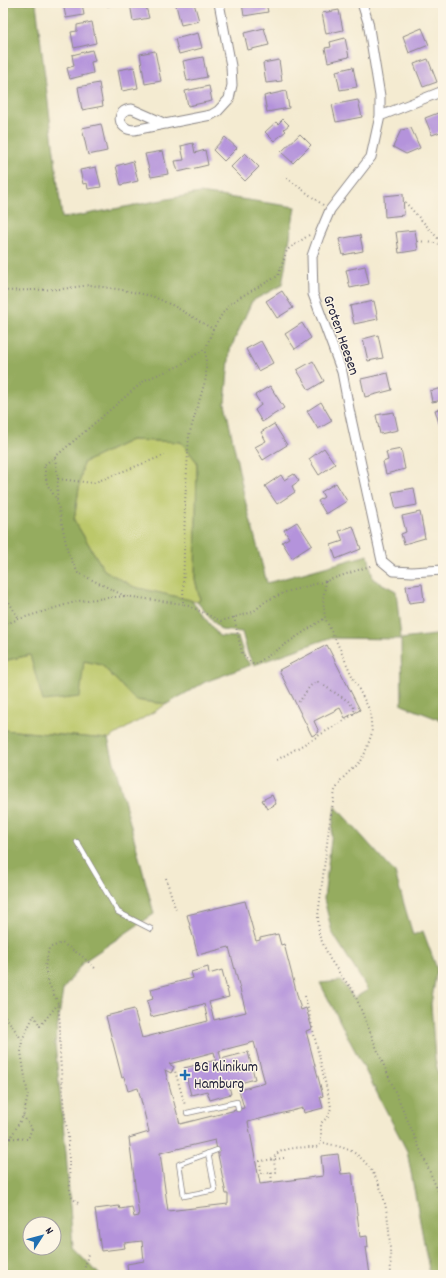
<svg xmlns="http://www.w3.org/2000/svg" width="446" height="1278" viewBox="0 0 446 1278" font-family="Dekko,sans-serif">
<rect width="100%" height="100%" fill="#fcf5e5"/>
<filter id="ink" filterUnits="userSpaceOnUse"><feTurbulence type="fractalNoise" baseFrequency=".025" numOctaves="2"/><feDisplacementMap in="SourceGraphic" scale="8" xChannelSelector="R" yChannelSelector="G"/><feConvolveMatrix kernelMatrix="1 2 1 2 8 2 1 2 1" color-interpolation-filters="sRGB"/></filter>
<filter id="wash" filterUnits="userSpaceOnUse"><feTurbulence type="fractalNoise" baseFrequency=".012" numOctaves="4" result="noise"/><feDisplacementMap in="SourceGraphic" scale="16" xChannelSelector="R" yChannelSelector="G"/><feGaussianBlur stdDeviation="0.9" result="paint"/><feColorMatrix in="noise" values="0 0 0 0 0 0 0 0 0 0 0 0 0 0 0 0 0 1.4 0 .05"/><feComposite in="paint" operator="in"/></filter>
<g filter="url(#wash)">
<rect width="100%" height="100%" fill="#f4ebd1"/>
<path fill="#bcc86a" stroke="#6f7552" d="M 131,440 L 181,442 L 197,462 L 195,579 L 200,600 L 197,602 L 134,587 L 104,570 L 74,520 L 83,463 Z
M 30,655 L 84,661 L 102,665 L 135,700 L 167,704 L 108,739 L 3,730 L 3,661 Z
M 443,990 L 443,1052 L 439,1008 Z"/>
<path fill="#95ac5e" stroke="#5c674c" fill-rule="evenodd" d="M 3,3 L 36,3 L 62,218 L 71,217 L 200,193 L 295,207 L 282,285 L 252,301 L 230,350 L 225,403 L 245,500 L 267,583 L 368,555 L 373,579 L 396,591 L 401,639 L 329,638 L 254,665 L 248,654 L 242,632 L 221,630 L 197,602 L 200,600 L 195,579 L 197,462 L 181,442 L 131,440 L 83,463 L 74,520 L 104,570 L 134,587 L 191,600 L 219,636 L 238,637 L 245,658 L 251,665 L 205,682 L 167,704 L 135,700 L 102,665 L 84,661 L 80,697 L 43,701 L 30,655 L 3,661 Z
M 443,634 L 443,721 L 402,705 L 401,639 Z
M 3,730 L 108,739 L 154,914 L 83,962 L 63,990 L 55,1044 L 66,1153 L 73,1247 L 100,1275 L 3,1275 ZM 30,1224 L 54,1224 L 54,1248 L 30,1248 Z
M 335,806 L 395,873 L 413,935 L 423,931 L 437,969 L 431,1004 L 435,1059 L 443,1094 L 443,1275 L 430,1275 L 407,1151 L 320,983 L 341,981 L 354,998 L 368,990 L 332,932 L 324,899 Z"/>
<g id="blocks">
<path fill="#b493db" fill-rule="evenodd" d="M 63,3 L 82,3 L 84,15 L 66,18 Z
M 106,3 L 121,3 L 121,4 L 107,6 Z
M 130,3 L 145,3 L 149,18 L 133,21 Z
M 184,3 L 194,3 L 199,21 L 181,25 L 176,5 Z
M 242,3 L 266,3 L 268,12 L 244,16 Z
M 339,10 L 343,30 L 326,34 L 322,13 Z
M 92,22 L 96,43 L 74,48 L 71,32 L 77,31 L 77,25 Z
M 264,28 L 269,45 L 248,50 L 244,33 Z
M 422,28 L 429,45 L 409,53 L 403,36 Z
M 198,33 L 202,48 L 179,54 L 175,39 Z
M 345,38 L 349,57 L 328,62 L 325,48 L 331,47 L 330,42 Z
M 92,50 L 95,61 L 91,62 L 93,73 L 70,79 L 67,68 L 74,66 L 72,55 Z
M 155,51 L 161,81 L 145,84 L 140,54 Z
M 203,57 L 207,77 L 187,81 L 183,61 Z
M 428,59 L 437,82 L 423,87 L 414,64 Z
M 279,60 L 282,81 L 266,83 L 263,63 Z
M 134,67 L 138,88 L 122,91 L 118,70 Z
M 353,67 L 357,87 L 340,90 L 336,71 Z
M 99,83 L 103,106 L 82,110 L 78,87 Z
M 209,86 L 212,101 L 188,106 L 185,91 Z
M 286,91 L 289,108 L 267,112 L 264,96 Z
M 358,100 L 362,117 L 336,122 L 332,105 Z
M 443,111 L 443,131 L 432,135 L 425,118 Z
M 283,119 L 289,125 L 284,129 L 286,131 L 274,141 L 265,132 L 276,122 L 278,124 Z
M 101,124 L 107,151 L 88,155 L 82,128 Z
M 411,128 L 420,148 L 406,154 L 393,147 L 401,130 Z
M 300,134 L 311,145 L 293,163 L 281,152 Z
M 225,137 L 237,148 L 224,161 L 213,150 Z
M 193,143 L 195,153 L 205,150 L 208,165 L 178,172 L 175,161 L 184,160 L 181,146 Z
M 163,151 L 168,174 L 151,177 L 145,154 Z
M 245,153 L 259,167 L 245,181 L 231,167 Z
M 133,161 L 138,181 L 121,185 L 116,166 Z
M 96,167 L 101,187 L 88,189 L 87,183 L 83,184 L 80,170 Z
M 403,194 L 404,215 L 385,217 L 384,196 Z
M 415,230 L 418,250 L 399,253 L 396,232 Z
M 360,235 L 363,251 L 343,255 L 339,239 Z
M 365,266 L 369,284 L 350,288 L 346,270 Z
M 282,291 L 293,308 L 277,318 L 266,301 Z
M 374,301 L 378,319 L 354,324 L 350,306 Z
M 302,323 L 311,338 L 295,349 L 285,334 Z
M 378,335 L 383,358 L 368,361 L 363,339 Z
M 261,341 L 273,363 L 258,371 L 246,349 Z
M 313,361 L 324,381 L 309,390 L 297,370 Z
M 388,373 L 392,390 L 365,397 L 361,379 Z
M 270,386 L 284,408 L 262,422 L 255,410 L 261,405 L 255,395 Z
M 443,388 L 443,400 L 432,402 L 430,391 Z
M 321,402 L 332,421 L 318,429 L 307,411 Z
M 443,408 L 443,422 L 439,423 L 435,410 Z
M 394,412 L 398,430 L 380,434 L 376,415 Z
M 274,424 L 287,445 L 263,460 L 255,447 L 266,441 L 261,432 Z
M 324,448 L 335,464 L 319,475 L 309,459 Z
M 401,449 L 405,469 L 386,474 L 383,462 L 388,460 L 386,452 Z
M 294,474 L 299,481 L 292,486 L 295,492 L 277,504 L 265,486 L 281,475 L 284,480 Z
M 336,483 L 347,501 L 326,514 L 318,501 L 324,497 L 321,492 Z
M 414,488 L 417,505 L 396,509 L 392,492 Z
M 420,512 L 425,538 L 404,544 L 401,534 L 406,532 L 402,516 Z
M 297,522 L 312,545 L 292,558 L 282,542 L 289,538 L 284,530 Z
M 353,526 L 361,549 L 336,559 L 331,545 L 343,541 L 339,531 Z
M 422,584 L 424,601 L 409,603 L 406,586 Z
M 327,645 L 360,710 L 345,718 L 340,708 L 314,721 L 319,732 L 312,736 L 279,670 Z
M 272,795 L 276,804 L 267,809 L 262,800 Z
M 245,901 L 256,941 L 260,940 L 260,938 L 278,934 L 281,945 L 284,944 L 301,1010 L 306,1008 L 309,1018 L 312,1029 L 306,1031 L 323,1096 L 320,1097 L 323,1108 L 304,1113 L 303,1108 L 248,1122 L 260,1184 L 323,1176 L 321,1156 L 338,1154 L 341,1174 L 352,1173 L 360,1237 L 367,1236 L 368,1247 L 366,1247 L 370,1275 L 128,1275 L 127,1264 L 144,1261 L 142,1241 L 124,1243 L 125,1248 L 101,1251 L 95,1209 L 119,1206 L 120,1209 L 132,1207 L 134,1217 L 139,1216 L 129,1138 L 149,1132 L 138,1088 L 128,1091 L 124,1077 L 122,1078 L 106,1016 L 134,1009 L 142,1038 L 208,1021 L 204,1004 L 151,1017 L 147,1001 L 153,999 L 151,989 L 193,978 L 191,972 L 208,967 L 209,974 L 222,970 L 229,997 L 209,1002 L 214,1020 L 246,1012 L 229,947 L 198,955 L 187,915 ZM 254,1042 L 265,1083 L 239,1090 L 244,1108 L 180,1124 L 165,1070 L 171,1073 L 174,1067 L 169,1064 L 214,1052 L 216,1060 L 184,1068 L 191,1095 L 207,1091 L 210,1100 L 231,1094 L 229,1086 L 255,1079 L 248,1052 L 221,1059 L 219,1051 ZM 215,1140 L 226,1194 L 228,1194 L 228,1204 L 168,1211 L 160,1153 Z"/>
</g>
</g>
<g filter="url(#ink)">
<use href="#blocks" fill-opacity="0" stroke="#8b8686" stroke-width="1"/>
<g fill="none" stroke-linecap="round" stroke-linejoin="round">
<defs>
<path id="lane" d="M 77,842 L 118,912 L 151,929
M 187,1113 L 237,1102 L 238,1109
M 208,1153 L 215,1190 L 184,1196 L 179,1164 L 217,1150"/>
<path id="street" d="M 362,3 L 368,22 L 380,96 L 380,116 L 371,157 L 330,210 L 319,236 L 312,256 L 313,294 L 342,372 L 350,414 L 382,561 L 394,571 L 412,572 L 443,570
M 380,116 L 443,91
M 166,124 L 132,109 C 115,109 117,130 134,130 L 211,115 L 218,111 L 229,99 L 232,85 L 231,66 L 219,3"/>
</defs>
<use href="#lane" stroke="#8b8686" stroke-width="6"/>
<use href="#street" stroke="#8b8686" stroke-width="11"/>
<path stroke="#8b8686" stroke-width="2" stroke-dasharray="1 3" stroke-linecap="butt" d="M 3,12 L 7,3
M 287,178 L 323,205
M 405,202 L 443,244
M 309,235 L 287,250 L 278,276 L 240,297 L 230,304 L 223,313 L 213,329 L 206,348 L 206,378 L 189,435 L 185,503 L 183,604 L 189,606 L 221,621 L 253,612 L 266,601 L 286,592 L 326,581 L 373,565
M 418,241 L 443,244
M 3,291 L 62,289 L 90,285 L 123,290 L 152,296 L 174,306 L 213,329
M 55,458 L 58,479 L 57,499
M 58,479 L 93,483 L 165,455
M 326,581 L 323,599 L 325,618 L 339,647 L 353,678 L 370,711 L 372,733 L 365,753 L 360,761 L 341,780 L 335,791 L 330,820 L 318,916 L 319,935 L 330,959 L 342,977 L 353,990 L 379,1054 L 441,1198 L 443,1221
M 3,592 L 19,619
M 125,596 L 78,573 L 68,553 L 57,500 L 47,484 L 44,465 L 55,457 L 145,380 L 179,366 L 206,348
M 234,617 L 242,654 L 254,665 L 325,618
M 3,625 L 19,619 L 78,601 L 125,596 L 183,604
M 277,760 L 347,719 L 353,714 L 355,709 L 348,701 L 318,682 C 308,683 305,697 297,703
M 166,878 L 176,911
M 305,996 L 331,1107 L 329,1116 L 321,1123 L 321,1142 C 332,1145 346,1147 356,1154 C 392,1182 389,1234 391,1275
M 3,1013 L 22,1040 L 21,1052 L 28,1096 L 23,1116 L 3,1151
M 22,1040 L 34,1015 L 40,1026 L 58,1004
M 172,1070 L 175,1071 L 185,1105
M 10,1138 L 28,1139 L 32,1128 L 23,1116
M 284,1158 L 260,1161 L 261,1174 L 276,1172 C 275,1167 273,1160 275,1156 C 280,1147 307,1147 316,1147 L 319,1146 L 321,1142
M 271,1173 L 272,1182
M 78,1203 L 72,1198 L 70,1191 L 68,1136 L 64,1111 L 60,1055 L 60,1025 L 58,1003 L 48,982 L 45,967 L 49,948 L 62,943 L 82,956 L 97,970
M 83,1275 L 88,1254"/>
<use href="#lane" stroke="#fff" stroke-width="4.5"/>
<use href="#street" stroke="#fff" stroke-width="9"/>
</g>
</g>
<path fill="#1f6fb2" stroke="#fcf5e5" stroke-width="1.5" d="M183 1069h4v4h4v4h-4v4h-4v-4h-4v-4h4z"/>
<g text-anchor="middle" stroke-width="3" stroke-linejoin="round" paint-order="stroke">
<g font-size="15" fill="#22223b" stroke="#fcf5e5">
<text transform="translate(342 335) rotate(71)" y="5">Groten Heesen</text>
</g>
<g font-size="15" fill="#22223b" stroke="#fcf5e5" text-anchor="start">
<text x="194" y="1071">BG Klinikum<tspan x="194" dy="17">Hamburg</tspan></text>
</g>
</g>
<rect width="446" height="1278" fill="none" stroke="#fcf5e5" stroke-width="16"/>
<g transform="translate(42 1236) rotate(54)"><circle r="19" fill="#fcf5e5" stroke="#a5a1a1"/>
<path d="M0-3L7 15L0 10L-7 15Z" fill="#1f6fb2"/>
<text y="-6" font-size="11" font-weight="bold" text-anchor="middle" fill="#22223b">N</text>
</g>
</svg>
